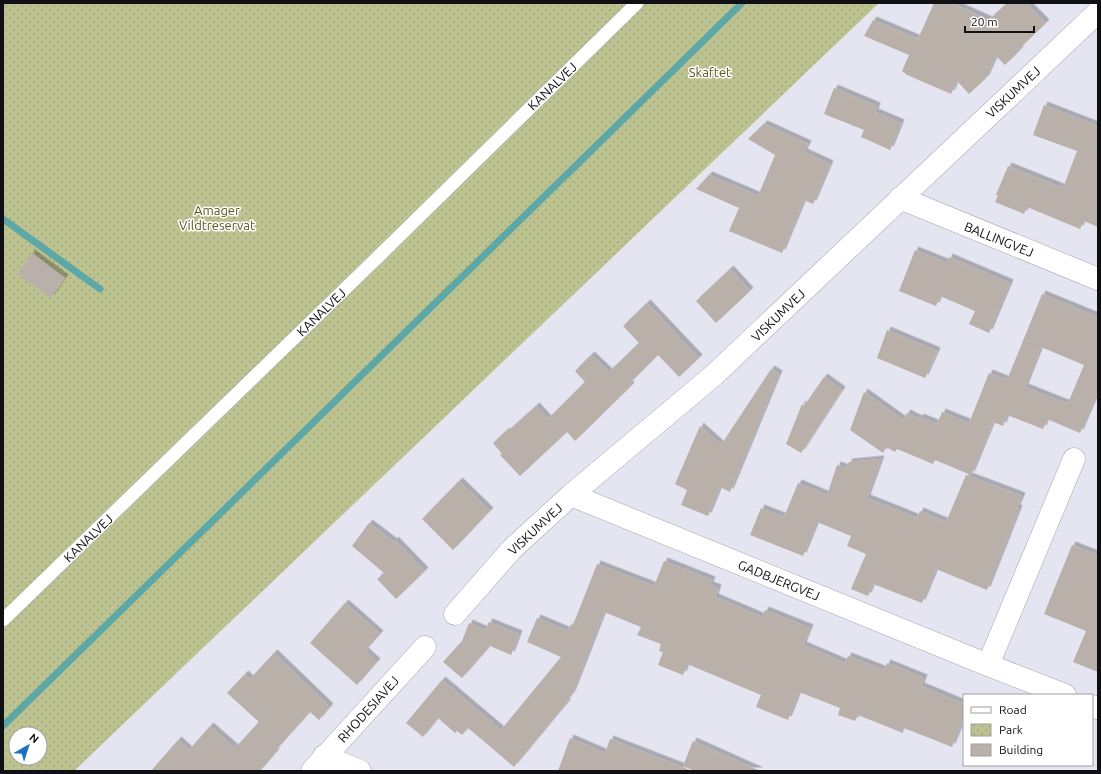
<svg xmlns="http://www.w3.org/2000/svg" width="1101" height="774" viewBox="0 0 1101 774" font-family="Ubuntu,sans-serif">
<defs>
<pattern id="park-dots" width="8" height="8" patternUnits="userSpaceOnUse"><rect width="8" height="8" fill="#bdc390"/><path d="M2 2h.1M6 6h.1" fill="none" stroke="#a1a67b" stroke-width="1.8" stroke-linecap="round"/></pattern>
<filter id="shadow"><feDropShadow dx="3.5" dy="-3.5" stdDeviation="0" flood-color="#0004"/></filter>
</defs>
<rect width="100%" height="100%" fill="#e4e5f0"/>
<path fill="url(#park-dots)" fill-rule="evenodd" d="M 3,3 L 879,3 L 74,771 L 3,771 ZM 16,734 L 40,734 L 40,758 L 16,758 Z"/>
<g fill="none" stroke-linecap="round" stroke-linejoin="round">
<path stroke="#5da7a7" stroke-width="7" d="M 3,219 L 100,289
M 3,726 L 742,3"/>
</g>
<path fill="#b9b0a9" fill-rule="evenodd" filter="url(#shadow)" d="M 934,3 L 951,3 L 989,20 L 1007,3 L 1026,3 L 1046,23 L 1019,49 L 1020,50 L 1005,65 L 996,56 L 986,78 L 969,94 L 957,81 L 951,94 L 905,74 L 905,73 L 902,71 L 909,55 L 864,36 L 873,20 L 918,39 Z
M 834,88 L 877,106 L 875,112 L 901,123 L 890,150 L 861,137 L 864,130 L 824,114 Z
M 1044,105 L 1098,126 L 1098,227 L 1084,221 L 1080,229 L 1027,207 L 1024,214 L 995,202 L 998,195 L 996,195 L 1008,166 L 1063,188 L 1077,151 L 1033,135 Z
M 764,124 L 808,144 L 804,152 L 830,164 L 813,204 L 804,200 L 782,253 L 729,231 L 739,208 L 696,189 L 709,175 L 758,196 L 775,155 L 748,139 Z
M 915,250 L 947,263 L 949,257 L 1010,283 L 989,333 L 969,324 L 975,311 L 940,296 L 936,306 L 899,291 Z
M 32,253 L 65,278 L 51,298 L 17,274 Z
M 730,269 L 750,291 L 716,323 L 696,301 Z
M 1042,294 L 1098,317 L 1098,391 L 1080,433 L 1047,419 L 1043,429 L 1007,415 L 1003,426 L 993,422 L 971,475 L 935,460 L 933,464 L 897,449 L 895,452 L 886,447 L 883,453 L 850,430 L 864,392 L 903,420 L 907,413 L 919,419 L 920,417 L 937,424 L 942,412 L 969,423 L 989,373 L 1007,380 ZM 1041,347 L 1084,365 L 1068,403 L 1065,402 L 1065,403 L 1025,387 Z
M 647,303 L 699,358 L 679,377 L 658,355 L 629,384 L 631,386 L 575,441 L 567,432 L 520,476 L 500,455 L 502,454 L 493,443 L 506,431 L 507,432 L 536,406 L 548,419 L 585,382 L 575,371 L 591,355 L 609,372 L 639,343 L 623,326 Z
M 887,330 L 937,351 L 925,378 L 877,358 Z
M 771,369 L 779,374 L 730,492 L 720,487 L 708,516 L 681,505 L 687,490 L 675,484 L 700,426 L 721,445 Z
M 824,377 L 842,390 L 801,453 L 786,444 L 802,404 L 804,406 Z
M 881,459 L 867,498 L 917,518 L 920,511 L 946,522 L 966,475 L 1022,496 L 1017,508 L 1019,509 L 987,590 L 936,569 L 922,603 L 873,584 L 868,596 L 851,589 L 866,554 L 847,546 L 851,536 L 817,522 L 803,556 L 750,535 L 761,508 L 784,517 L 798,483 L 827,495 L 837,465 L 846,468 L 849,462 Z
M 459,481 L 490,511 L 453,550 L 422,519 Z
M 369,523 L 394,542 L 395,540 L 425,571 L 396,599 L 377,579 L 384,573 L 352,546 Z
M 1072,545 L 1098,555 L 1098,672 L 1073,662 L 1086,631 L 1044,614 Z
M 664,561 L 712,580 L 710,585 L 718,588 L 715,597 L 762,617 L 765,610 L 810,628 L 803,645 L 845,663 L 848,656 L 884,670 L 887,663 L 924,678 L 921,686 L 964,704 L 964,717 L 952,747 L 904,728 L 903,733 L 858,715 L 855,721 L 838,715 L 840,708 L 799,692 L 788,720 L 756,707 L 761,695 L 687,664 L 683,675 L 658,665 L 663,652 L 659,651 L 661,644 L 637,635 L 641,627 L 604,612 L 572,694 L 566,702 L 567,703 L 514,767 L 468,728 L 462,735 L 457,731 L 455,733 L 438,718 L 423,737 L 406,723 L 442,680 L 501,730 L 561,657 L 527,642 L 537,618 L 568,631 L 571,624 L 573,625 L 597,564 L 654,586 Z
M 345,603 L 380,634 L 365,651 L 377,662 L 357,685 L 310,643 Z
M 489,622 L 519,634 L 511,655 L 490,646 L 462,678 L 443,662 L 462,641 L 469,623 L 485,630 Z
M 274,653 L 330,707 L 319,720 L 310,712 L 275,751 L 276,752 L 260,771 L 151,771 L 178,740 L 189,750 L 210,726 L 235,748 L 259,722 L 227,693 L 245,674 L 250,679 Z
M 570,738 L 605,753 L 610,739 L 690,770 L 690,771 L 558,771 Z
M 693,741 L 760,771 L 695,771 L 683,766 Z"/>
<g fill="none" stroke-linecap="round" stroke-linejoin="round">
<defs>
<path id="service" d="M 3,620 L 382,253 L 637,3"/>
<path id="minor" d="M 900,198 L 1098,279
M 571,495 L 988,665 L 1065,695
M 455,614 L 512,549 L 571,495 L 714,375 L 1098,12
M 988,665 L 1074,459
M 1092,706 L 1098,708
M 324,756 L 360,771
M 312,771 L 425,647"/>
</defs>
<use href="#service" stroke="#a4a5af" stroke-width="14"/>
<use href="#minor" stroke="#a4a5af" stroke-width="23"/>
<use href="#service" stroke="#fff" stroke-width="13"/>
<use href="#minor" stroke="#fff" stroke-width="22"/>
</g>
<g text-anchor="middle" stroke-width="3" stroke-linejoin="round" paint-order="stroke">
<g font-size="13" fill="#565b1e" stroke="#fff">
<text x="710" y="77">Skaftet</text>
<text x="217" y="215">Amager<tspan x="217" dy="15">Vildtreservat</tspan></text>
</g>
<g font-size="13" fill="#101014" stroke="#fff">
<text transform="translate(552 86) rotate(-44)" y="5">KANALVEJ</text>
<text transform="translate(1013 92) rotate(-43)" y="5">VISKUMVEJ</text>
<text transform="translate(999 239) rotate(22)" y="5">BALLINGVEJ</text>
<text transform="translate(321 312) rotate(-44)" y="5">KANALVEJ</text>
<text transform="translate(778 315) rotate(-44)" y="5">VISKUMVEJ</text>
<text transform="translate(535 529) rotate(-43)" y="5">VISKUMVEJ</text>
<text transform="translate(88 538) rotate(-44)" y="5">KANALVEJ</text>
<text transform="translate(779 580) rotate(22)" y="5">GADBJERGVEJ</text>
<text transform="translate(368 709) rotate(-48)" y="5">RHODESIAVEJ</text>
</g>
</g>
<rect width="1101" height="774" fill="none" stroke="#101014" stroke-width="8"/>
<rect x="963" y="694" width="130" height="72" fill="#ffffff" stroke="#9f9fa1"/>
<rect x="971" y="707" width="20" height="6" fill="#ffffff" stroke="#9f9fa1"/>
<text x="999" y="714" font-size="12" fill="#101014">Road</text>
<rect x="971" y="724" width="20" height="12" fill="url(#park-dots)" stroke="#9f9fa1"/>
<text x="999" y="734" font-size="12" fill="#101014">Park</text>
<rect x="971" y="744" width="20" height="12" fill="#b9b0a9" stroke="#9f9fa1"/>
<text x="999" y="754" font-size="12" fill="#101014">Building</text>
<g transform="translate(28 746) rotate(39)"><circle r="19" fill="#ffffff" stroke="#9f9fa1"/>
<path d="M0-3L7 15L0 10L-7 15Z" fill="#1b73c1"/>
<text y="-6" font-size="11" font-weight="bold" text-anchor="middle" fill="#101014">N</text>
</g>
<path d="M965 26v6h69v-6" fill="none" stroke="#101014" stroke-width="2"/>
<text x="971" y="26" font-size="12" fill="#101014" stroke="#ffffff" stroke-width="3" paint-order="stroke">20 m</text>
</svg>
